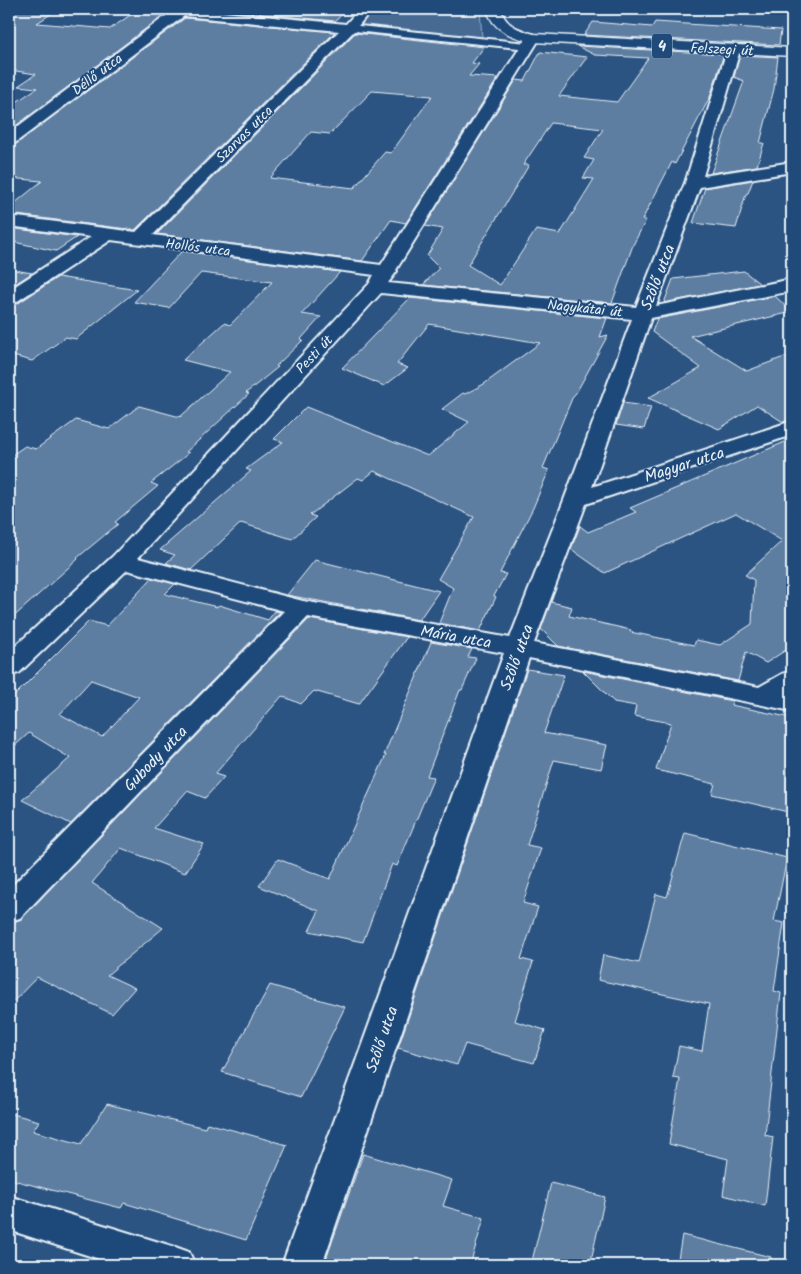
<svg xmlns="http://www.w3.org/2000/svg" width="801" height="1274" viewBox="0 0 801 1274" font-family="Kalam,sans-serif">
<rect width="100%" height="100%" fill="#2b5482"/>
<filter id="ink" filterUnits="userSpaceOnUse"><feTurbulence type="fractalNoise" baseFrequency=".02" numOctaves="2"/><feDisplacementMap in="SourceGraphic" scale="10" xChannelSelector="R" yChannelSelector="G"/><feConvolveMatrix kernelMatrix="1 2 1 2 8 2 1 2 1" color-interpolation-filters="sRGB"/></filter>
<g filter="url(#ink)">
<path fill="#476b93" stroke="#98aec6" d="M 370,9 L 480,9 L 482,38 L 355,28 Z"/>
<path fill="#5d7da1" stroke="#e8f1f8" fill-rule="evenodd" d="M 19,9 L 54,12 L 37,23 L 110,29 L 139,9 L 172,9 L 9,131 L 9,107 L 37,88 L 18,86 L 36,74 L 9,70 L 9,16 Z
M 208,9 L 348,9 L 335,21 Z
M 185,18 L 335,32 L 135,230 L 9,214 L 9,208 L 42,181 L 9,178 L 9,147 L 16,144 Z
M 593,22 L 652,27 L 655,22 L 781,30 L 779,45 L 584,35 Z
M 355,33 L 484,47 L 472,63 L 479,64 L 469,76 L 498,78 L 406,223 L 391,220 L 362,261 L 157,234 ZM 372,91 L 432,96 L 391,153 L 385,152 L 354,188 L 270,178 L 311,132 L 330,134 Z
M 577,46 L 724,54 L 710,97 L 675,164 L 672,162 L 642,220 L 646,220 L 633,245 L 612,303 L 423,285 L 439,268 L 427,256 L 443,229 L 425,226 L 516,80 L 525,81 L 540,52 L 587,57 L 559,96 L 617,102 L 648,58 L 595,55 ZM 551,123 L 603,129 L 584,158 L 594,160 L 583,178 L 594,179 L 560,234 L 536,230 L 500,285 L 468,265 L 529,165 L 523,165 Z
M 740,55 L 778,57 L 774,89 L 760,143 L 764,143 L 757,166 L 711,173 L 744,81 L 734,77 Z
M 753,180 L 748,193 L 746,194 L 736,228 L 693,223 L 705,188 Z
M 9,228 L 77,237 L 56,251 L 9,241 Z
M 182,251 L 340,272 L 302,314 L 321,317 L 301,339 L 303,340 L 276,366 L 278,367 L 246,393 L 249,394 L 186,452 L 189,453 L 151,483 L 158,486 L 115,522 L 118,524 L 77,558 L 78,559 L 9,621 L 9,457 L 25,446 L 36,449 L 76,420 L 109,429 L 139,406 L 180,417 L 230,372 L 183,360 L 224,323 L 230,325 L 272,282 L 201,273 L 169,308 L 134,302 Z
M 9,269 L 32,273 L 9,288 Z
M 744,271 L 760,284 L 664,303 L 673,279 Z
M 58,277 L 137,290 L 76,339 L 66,337 L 32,361 L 9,355 L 9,306 L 17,304 Z
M 775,296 L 792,312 L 690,336 L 747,371 L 792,354 L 792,419 L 783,422 L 757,405 L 719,429 L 648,398 L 701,368 L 652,332 L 657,319 Z
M 410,298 L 607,318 L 600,337 L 608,335 L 576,393 L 573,396 L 543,468 L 549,470 L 533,508 L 500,573 L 506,574 L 494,596 L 496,597 L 480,631 L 439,623 L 453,588 L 438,579 L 474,517 L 374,471 L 363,480 L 358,478 L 310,515 L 316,517 L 292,539 L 241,523 L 191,570 L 166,563 L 175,555 L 160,550 L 251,471 L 246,469 L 283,442 L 274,439 L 306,407 L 428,456 L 469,422 L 442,409 L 463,393 L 465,394 L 484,384 L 540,343 L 429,324 L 397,364 L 408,368 L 384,386 L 342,368 Z
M 623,403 L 651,407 L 644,429 L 616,425 Z
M 792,439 L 792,646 L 766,663 L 746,652 L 738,681 L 558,646 L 541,629 L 551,602 L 572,607 L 569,616 L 631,630 L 630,632 L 694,645 L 696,640 L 720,645 L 752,624 L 754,580 L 745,575 L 782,541 L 736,513 L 605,573 L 571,549 L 580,526 L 588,532 L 636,512 L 630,508 Z
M 315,560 L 439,591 L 419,620 L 287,595 Z
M 152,578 L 175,584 L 165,594 L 217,607 L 219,605 L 268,620 L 275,611 L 280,612 L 71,824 L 22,800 L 70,758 L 29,733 L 9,751 L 9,701 L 89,621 L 107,626 ZM 91,680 L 139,697 L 102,737 L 60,714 Z
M 309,619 L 407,637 L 359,704 L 314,691 L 301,704 L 282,696 L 215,774 L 224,777 L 205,798 L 187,791 L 154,828 L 204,844 L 185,873 L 121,848 L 92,883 L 163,928 L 107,975 L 135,988 L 112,1014 L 37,977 L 9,1006 L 9,924 L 21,919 Z
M 431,642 L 472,649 L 468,657 L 476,658 L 462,690 L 460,690 L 427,776 L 434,777 L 397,866 L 392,864 L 363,942 L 309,931 L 319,911 L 259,886 L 278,859 L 330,879 L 386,755 L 384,755 Z
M 527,669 L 564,675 L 544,733 L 607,745 L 601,769 L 554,760 L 527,845 L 541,848 L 523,903 L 538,907 L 521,959 L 533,962 L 515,1021 L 545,1030 L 534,1063 L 465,1044 L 457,1065 L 398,1048 Z
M 583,671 L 732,701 L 731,705 L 792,718 L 792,756 L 788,777 L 792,778 L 792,794 L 788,812 L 712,794 L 715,784 L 656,770 L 671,723 L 634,716 L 636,706 L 614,702 Z
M 685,833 L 787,858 L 774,921 L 784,923 L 774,991 L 781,993 L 765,1135 L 773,1137 L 765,1206 L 723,1195 L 728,1159 L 669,1144 L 680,1079 L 673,1078 L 679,1046 L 702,1051 L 709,1004 L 598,980 L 603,955 L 639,963 L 656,894 L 667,897 Z
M 270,985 L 345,1007 L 301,1097 L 222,1072 Z
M 107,1104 L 205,1128 L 207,1123 L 287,1145 L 246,1240 L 124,1203 L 121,1208 L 9,1179 L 9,1113 L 39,1121 L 33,1131 L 81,1144 Z
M 363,1154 L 452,1180 L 443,1206 L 484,1218 L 470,1265 L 324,1265 Z
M 551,1183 L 605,1197 L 590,1265 L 531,1265 Z
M 682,1235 L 771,1257 L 770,1265 L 677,1265 Z"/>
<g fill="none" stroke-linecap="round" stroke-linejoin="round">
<defs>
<path id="pedestrian" d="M 349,25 L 528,43 L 533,46 L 528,49 L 345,30 L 345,26 Z"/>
<path id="minor" d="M 175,9 L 191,9 L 346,24 L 359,9 L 372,9 L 354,31 L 153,235 L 381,265 L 526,38 L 533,34 L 540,38 L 396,270 L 397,271 L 388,283 L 636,307 L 685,183 L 728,47 L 738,47 L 740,50 L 703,176 L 792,162 L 792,172 L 700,187 L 656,306 L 792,279 L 792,291 L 651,318 L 592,487 L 792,421 L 792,435 L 586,504 L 534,643 L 759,687 L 782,674 L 792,671 L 792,691 L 790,693 L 792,693 L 792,711 L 529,658 L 322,1265 L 282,1265 L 504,653 L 308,617 L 20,918 L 9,921 L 9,889 L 284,611 L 127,570 L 19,673 L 9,675 L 9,652 L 113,556 L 369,284 L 374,275 L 111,240 L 16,302 L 9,304 L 9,290 L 91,237 L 9,226 L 9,216 L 136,232 L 339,31 L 184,16 L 15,143 L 9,145 L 9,133 ZM 381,293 L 632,319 L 564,500 L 510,638 L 303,601 L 138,558 Z
M 9,1196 L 175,1247 L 189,1252 L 195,1265 L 118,1265 L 9,1230 Z"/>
<path id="primary" d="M 487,9 L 501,9 C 505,26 519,29 534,34 L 792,48 L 792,56 L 533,42 C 513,37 492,31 487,9 Z"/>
</defs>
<use href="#pedestrian" stroke="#e8f1f8" stroke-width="4"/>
<use href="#minor" stroke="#e8f1f8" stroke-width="4"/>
<use href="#primary" stroke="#e8f1f8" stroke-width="3"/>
<use href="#pedestrian" fill="#1f4a7a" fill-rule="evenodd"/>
<use href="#minor" fill="#1f4a7a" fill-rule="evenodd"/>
<use href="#primary" fill="#1f4a7a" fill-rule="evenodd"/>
</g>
</g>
<g text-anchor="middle" stroke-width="4" stroke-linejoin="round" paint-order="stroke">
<g font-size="14" fill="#e8f1f8" stroke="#1f4a7a">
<text transform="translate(722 49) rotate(3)" y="5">Felszegi út</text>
<text transform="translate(97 74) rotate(-37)" y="5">Déllő utca</text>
<text transform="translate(244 134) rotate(-45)" y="5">Szarvas utca</text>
<text transform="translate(198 247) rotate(7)" y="5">Hollós utca</text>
<text transform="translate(585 308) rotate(6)" y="5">Nagykátai út</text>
<text transform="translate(314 354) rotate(-47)" y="5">Pesti út</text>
</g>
<rect fill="#1f4a7a" stroke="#acbfd2" stroke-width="1" x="652" y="33.5" width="20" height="25" rx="4"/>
<g font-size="15" font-weight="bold" fill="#e8f1f8">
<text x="662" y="51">4</text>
</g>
<g font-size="16" fill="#e8f1f8" stroke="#1f4a7a">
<text transform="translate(657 277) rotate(-69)" y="6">Szőlő utca</text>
<text transform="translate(684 464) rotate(-18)" y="6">Magyar utca</text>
<text transform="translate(456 636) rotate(10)" y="6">Mária utca</text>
<text transform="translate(516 657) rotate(-70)" y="6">Szőlő utca</text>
<text transform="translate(155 758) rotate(-46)" y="6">Gubody utca</text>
<text transform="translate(381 1039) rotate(-71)" y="6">Szőlő utca</text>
</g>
</g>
<rect width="801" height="1274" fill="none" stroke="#1f4a7a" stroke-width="30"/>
<rect x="15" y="15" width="771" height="1244" fill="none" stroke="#e8f1f8" stroke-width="2" filter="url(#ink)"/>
</svg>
